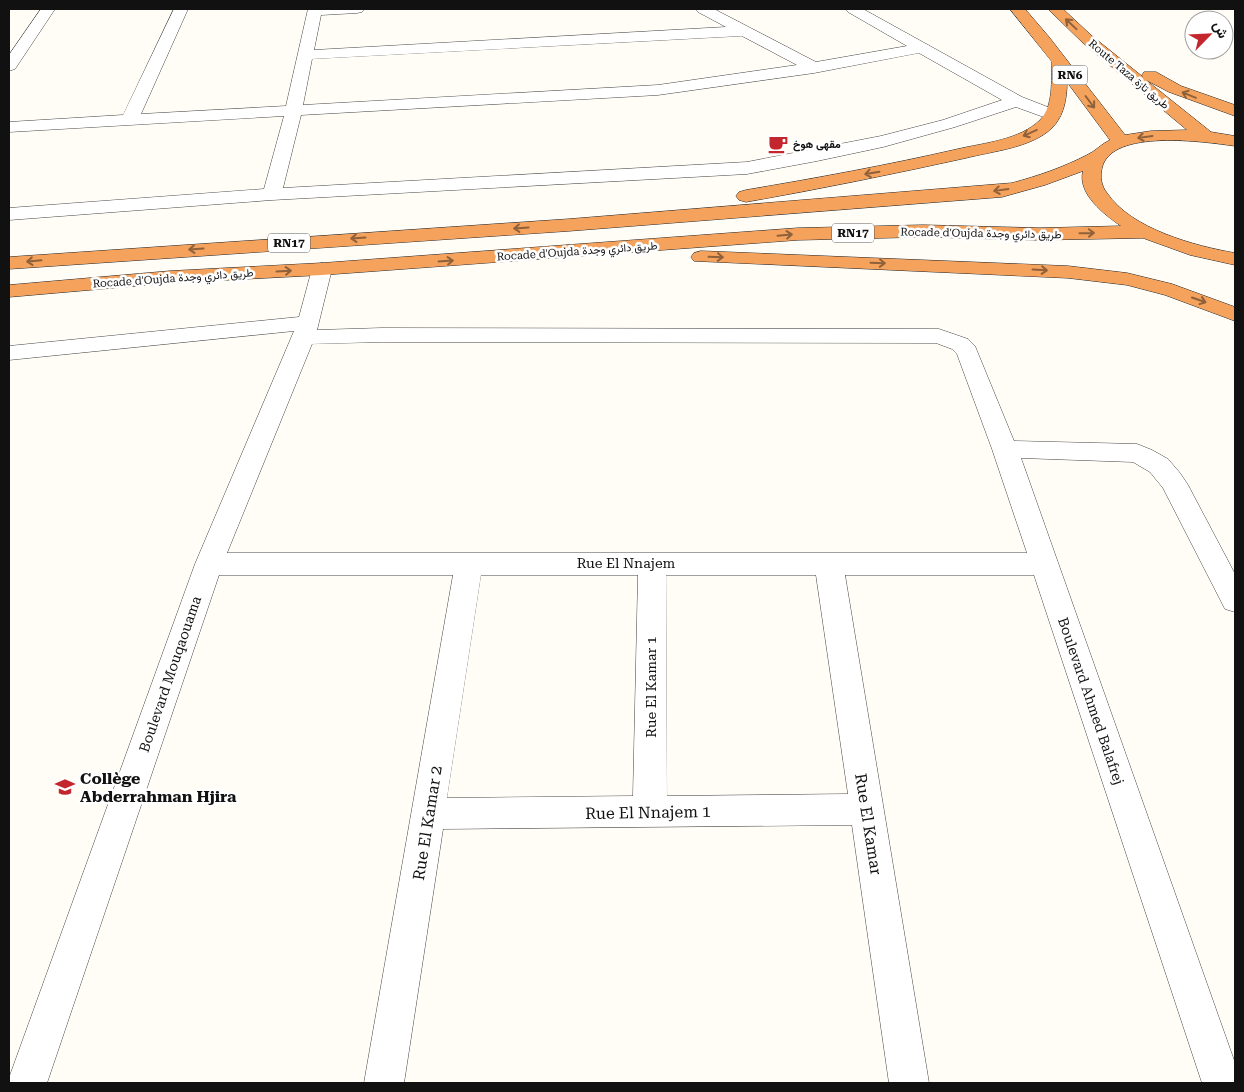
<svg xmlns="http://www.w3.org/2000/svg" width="1244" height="1092" viewBox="0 0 1244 1092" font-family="'Roboto Serif',Vazirmatn,serif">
<rect width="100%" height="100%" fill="#fffdf5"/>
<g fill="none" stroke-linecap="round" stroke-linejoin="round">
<defs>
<path id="street" d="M 41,9 L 55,9 L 15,69 L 9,71 L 9,55 Z
M 174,9 L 188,9 L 141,114 L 286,106 L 308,9 L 364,9 L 362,12 L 357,13 L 321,15 L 314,50 L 726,27 L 698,12 L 696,9 L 714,9 L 816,62 L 907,46 L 848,12 L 846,9 L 863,9 L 1022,97 L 1058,111 L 1061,115 L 1058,119 L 1052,120 L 1016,107 L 955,127 L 883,147 L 817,161 L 747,174 L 272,200 L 9,220 L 9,208 L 264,189 L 284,116 L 9,132 L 9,122 L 123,115 ZM 742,36 L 797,65 L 658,85 L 303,105 L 312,59 ZM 919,53 L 1002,100 L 943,120 L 881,136 L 747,162 L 283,188 L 301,115 L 658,95 L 814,73 Z
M 322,263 L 329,265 L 332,269 L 317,330 L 382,328 L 939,329 L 968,339 L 975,346 L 1014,441 L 1137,444 L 1152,450 L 1168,459 L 1180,473 L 1188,485 L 1235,574 L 1235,612 L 1225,609 L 1163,488 L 1150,472 L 1133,462 L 1021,458 L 1235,1063 L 1235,1083 L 1202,1083 L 1034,575 L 845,575 L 929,1083 L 889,1083 L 852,825 L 443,829 L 404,1083 L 364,1083 L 453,575 L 219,575 L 47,1083 L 9,1083 L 9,1078 L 195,564 L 294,331 L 9,360 L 9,346 L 299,317 L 312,269 L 315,265 ZM 382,342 L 936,343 L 952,349 L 957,354 L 992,449 L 1027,553 L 227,553 L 312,344 ZM 481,575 L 638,575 L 633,796 L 447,798 ZM 666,575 L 816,575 L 848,794 L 667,796 Z"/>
<path id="highway" d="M 1010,9 L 1025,9 L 1049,37 L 1125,135 L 1151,131 L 1187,130 L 1082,42 L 1048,9 L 1063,9 L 1092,36 L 1143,77 L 1142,75 L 1144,72 L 1156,72 L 1181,86 L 1235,105 L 1235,116 L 1169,92 L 1146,80 L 1211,132 L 1235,136 L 1235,146 C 1206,142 1111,128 1102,168 C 1100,176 1101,186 1107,193 C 1131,229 1195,246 1235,253 L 1235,265 L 1190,255 L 1143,238 L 1040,240 L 923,237 L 798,240 L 322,275 L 170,283 L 9,297 L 9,285 L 170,271 L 322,263 L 798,228 L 923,225 L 1040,228 L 1121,226 C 1105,215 1077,194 1083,171 L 1045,185 L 1002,197 L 569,231 L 9,269 L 9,257 L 569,219 L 1012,183 C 1038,176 1064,167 1087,155 C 1096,151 1101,144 1110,140 L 1067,82 C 1067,98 1064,116 1052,128 C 1031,148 993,151 966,158 C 893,174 820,189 746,202 L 739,200 L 736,196 L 739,192 L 746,190 C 817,178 888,165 958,149 C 984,143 1020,140 1040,120 C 1054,106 1051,80 1052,62 Z
M 701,251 L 1068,266 L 1127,273 L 1172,284 L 1235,307 L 1235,321 L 1165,295 L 1127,285 L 1068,278 L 694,261 L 691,257 L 694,253 Z"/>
</defs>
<use href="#street" stroke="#444" stroke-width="1"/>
<use href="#highway" stroke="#222" stroke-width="1"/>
<use href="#street" fill="#fff" fill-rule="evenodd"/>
<use href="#highway" fill="#f5a25d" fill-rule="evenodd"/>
</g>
<defs><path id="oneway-shaft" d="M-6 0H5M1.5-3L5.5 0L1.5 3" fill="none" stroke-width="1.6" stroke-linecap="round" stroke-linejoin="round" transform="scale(1.25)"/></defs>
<g stroke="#8e613b">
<use href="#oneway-shaft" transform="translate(1071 24) rotate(-137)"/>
<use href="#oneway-shaft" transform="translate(1189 95) rotate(-158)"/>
<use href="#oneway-shaft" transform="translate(1090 102) rotate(53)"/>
<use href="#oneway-shaft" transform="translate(1030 133) rotate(156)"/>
<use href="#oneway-shaft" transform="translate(1145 137) rotate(172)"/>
<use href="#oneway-shaft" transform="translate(872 173) rotate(170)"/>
<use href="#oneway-shaft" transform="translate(1001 190) rotate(172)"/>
<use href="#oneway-shaft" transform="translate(521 228) rotate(176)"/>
<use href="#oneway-shaft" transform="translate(1087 233) rotate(-1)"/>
<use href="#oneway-shaft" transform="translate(785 235) rotate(-5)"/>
<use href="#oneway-shaft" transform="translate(358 238) rotate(176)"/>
<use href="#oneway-shaft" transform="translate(196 249) rotate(176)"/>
<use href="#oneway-shaft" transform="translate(716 257) rotate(2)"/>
<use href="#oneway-shaft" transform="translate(34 261) rotate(175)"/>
<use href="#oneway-shaft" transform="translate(446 261) rotate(-4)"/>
<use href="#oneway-shaft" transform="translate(878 263) rotate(2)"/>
<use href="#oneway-shaft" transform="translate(1040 270) rotate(3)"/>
<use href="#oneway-shaft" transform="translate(284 271) rotate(-3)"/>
<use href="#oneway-shaft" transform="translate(1199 300) rotate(19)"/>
</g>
<defs>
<symbol id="cafe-bare" viewBox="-9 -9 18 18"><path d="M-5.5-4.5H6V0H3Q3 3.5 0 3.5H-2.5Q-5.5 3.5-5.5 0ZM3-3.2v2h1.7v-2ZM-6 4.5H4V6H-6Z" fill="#c4262e" stroke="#fff" stroke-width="2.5" paint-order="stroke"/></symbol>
<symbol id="school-bare" viewBox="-9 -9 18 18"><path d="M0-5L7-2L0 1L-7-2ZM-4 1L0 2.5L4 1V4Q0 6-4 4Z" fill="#c4262e" stroke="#fff" stroke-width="2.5" paint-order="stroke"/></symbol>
</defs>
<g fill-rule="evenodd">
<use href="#cafe-bare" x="764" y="130" width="28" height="28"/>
<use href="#school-bare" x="51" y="773" width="28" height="28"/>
</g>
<g text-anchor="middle" stroke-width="5" stroke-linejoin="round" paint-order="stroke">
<g font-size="11" fill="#111" stroke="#fff">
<text transform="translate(1129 74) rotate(40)" y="4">Route Taza طريق تازة</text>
<text transform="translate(981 233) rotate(1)" y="4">Rocade d'Oujda طريق دائري وجدة</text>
<text transform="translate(577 251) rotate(-4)" y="4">Rocade d'Oujda طريق دائري وجدة</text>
<text transform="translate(173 278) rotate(-4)" y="4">Rocade d'Oujda طريق دائري وجدة</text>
</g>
<g font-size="11" font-weight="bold" fill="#111" stroke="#fff" text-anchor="start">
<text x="793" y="148">مقهى هوخ</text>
</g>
<g fill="#fff" stroke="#585858" stroke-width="1">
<rect x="1052.5" y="65.5" width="35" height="19" rx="4"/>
<rect x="832" y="223.5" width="42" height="19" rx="4"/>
<rect x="268" y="233.5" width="42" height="19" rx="4"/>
</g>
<g font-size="12" font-weight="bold" fill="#111">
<text x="1070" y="79">RN6</text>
<text x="853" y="237">RN17</text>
<text x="289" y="247">RN17</text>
</g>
<g font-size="14" fill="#111" stroke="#fff">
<text x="626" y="568">Rue El Nnajem</text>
<text transform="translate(170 674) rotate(-71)" y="5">Boulevard Mouqaouama</text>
<text transform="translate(651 687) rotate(-90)" y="5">Rue El Kamar 1</text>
<text transform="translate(1091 701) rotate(71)" y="5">Boulevard Ahmed Balafrej</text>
</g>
<g font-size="16" font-weight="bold" fill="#111" stroke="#fff" text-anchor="start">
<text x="80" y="784">Collège<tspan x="80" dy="18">Abderrahman Hjira</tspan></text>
</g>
<g font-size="16" fill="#111" stroke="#fff">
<text transform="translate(648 812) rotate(-1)" y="6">Rue El Nnajem 1</text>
<text transform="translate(427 823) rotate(-81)" y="6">Rue El Kamar 2</text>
<text transform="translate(869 824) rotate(81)" y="6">Rue El Kamar</text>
</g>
</g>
<rect width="1244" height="1092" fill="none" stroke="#111111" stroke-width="20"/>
<g transform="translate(1209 35) rotate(66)"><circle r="24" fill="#ffffff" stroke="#a0a0a0"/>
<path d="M0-4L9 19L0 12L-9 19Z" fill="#c4262e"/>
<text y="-8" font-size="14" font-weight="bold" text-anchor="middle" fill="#111111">ش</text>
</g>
</svg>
